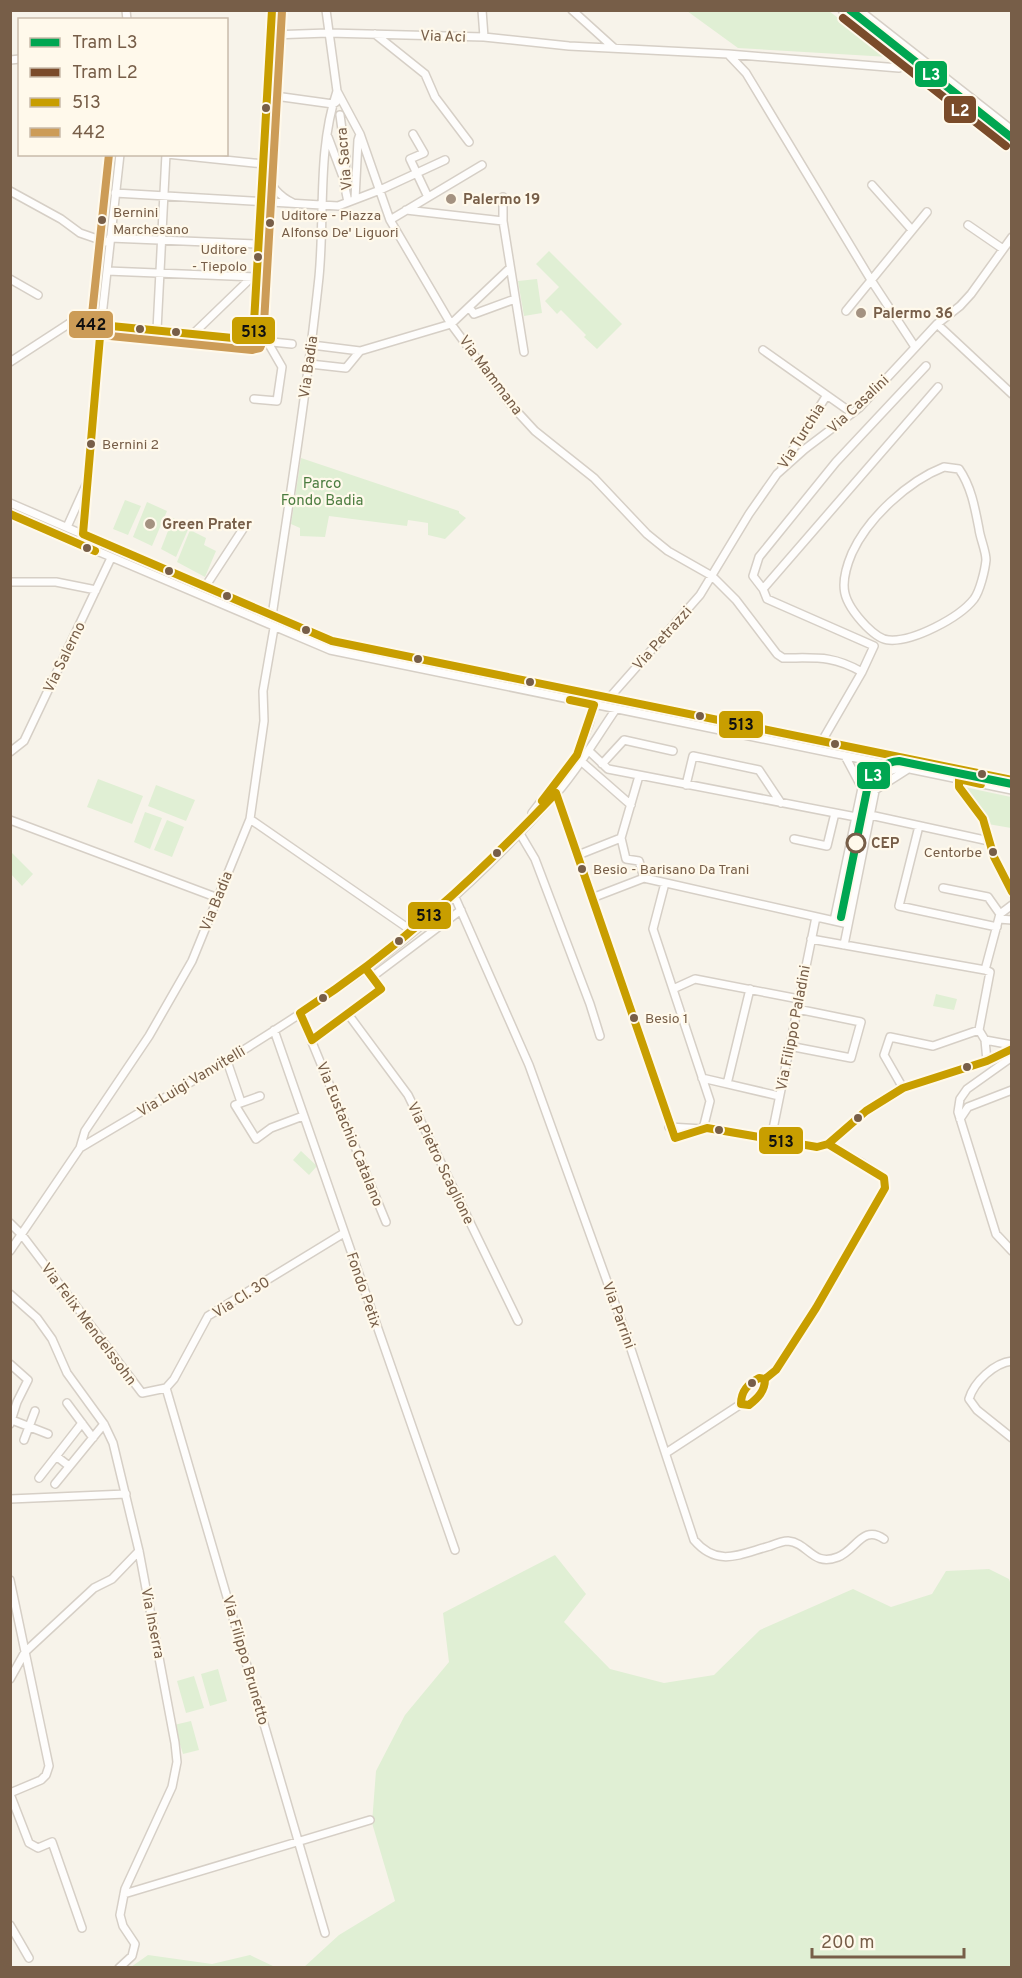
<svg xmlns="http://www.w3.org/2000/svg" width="1022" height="1978" viewBox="0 0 1022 1978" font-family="Overpass,sans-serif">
<rect width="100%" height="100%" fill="#f7f3ea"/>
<path fill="#e0efd4" d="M 687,11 L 829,11 L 889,57 L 738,48 Z
M 549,251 L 622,324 L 597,349 L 584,337 L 586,335 L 561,310 L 557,314 L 545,301 L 559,287 L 536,264 Z
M 537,279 L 542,313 L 524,316 L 518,281 Z
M 301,458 L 459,511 L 459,513 L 466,518 L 445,539 L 428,535 L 428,523 L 408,520 L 407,526 L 329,516 L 325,537 L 300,536 L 300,528 L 291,524 Z
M 125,500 L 141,506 L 128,535 L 113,529 Z
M 147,502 L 167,511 L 152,546 L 133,537 Z
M 173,518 L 190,525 L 176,557 L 161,549 Z
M 190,530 L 206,538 L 204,545 L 216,551 L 205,577 L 177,562 Z
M 98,779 L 143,796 L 132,824 L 87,807 Z
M 156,785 L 195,800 L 186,821 L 148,806 Z
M 964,787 L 1011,797 L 1011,828 L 988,824 L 982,810 Z
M 145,812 L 162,818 L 150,849 L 134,842 Z
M 167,820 L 184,827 L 172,857 L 154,850 Z
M 11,852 L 33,874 L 22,886 L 11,874 Z
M 936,994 L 957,999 L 954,1010 L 933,1006 Z
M 301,1151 L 317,1166 L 309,1175 L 293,1160 Z
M 555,1555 L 586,1594 L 564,1622 L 610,1669 L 664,1683 L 714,1675 L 760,1630 L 853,1589 L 891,1607 L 932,1594 L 946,1571 L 989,1569 L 1009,1579 L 1012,1588 L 1011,1967 L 303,1968 L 339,1935 L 395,1901 L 372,1823 L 376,1771 L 405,1715 L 449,1662 L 443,1613 Z
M 218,1669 L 227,1701 L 210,1706 L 201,1674 Z
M 194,1676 L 204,1708 L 186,1713 L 177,1681 Z
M 191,1721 L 199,1750 L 183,1754 L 174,1725 Z
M 148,1955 L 212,1964 L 250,1955 L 275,1967 L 131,1967 Z"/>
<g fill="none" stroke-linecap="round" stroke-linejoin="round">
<defs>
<path id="minor" d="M 126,10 L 127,20
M 326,10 L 337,91 L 360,134 L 390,220 L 451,324 L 511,405 L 535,431 L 594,478 L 647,534 L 668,551 L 712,576 L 736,600 L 777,654 L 783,658 C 816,658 832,655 862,672
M 482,10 L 484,37
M 572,10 L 614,48
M 842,10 L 1012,143
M 859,10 L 1012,130
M 375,34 L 425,74 L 435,97 L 469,142
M 271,35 L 328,33 L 484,37 L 569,46 L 728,54 L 746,73 L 871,280 L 915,347
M 728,54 L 899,68
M 10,60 L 20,59
M 268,95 L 333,104 L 336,102
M 340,115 L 346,159 L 344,183 L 348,202
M 413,134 L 424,153 L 410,159 L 428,197
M 328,137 L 343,177
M 167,154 L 264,164
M 266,172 C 271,187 279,196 293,203
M 872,185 L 912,230
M 10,191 L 61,219 L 80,233 L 109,243
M 115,193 L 338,206 L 380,190 L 445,160
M 503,197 L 503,221 L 524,352
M 355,199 L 358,140 L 360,134
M 406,210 L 503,221
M 390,220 L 482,165
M 968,225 L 1003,249
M 110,238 L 259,244
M 107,271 L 257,277
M 10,279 L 38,295
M 469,307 L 474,314 L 515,299
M 846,311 L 927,212
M 937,324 L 1012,394
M 101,325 L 292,344
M 157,330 L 166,154
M 193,334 L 252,277
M 253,340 L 272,10
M 763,350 L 852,413
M 360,351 L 451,324 L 510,268
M 10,362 L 73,321 L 101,322
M 310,364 L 346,368 L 360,351 L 312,345
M 254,399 L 277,401 L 282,367 L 267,341
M 782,467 L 825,398
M 944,467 L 959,469 C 971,486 975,508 979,529 C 980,538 986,551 986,560 C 985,570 980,591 974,599 C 959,618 913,642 889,640 C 881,640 872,632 866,626 C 842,601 838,586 852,553 C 868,518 908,481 944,467 Z
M 10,503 L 272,616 L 332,641 L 1012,780
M 10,514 L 330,650 L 1012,790
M 67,527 L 86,485
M 83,534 L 101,325 L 120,154
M 10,582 L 56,582 L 96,590
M 205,587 L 243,529
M 763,589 L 753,576 L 759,557 L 836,462 L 926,366
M 272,616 C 289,503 307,390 319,277 C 325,215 317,151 337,91
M 610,697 L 700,595 L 749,514 L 777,474 L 805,449 L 859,408 L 937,324 L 960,306 L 971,294 L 1012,237
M 822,741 L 862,672 L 874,646 L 767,599 L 763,589 L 938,387
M 589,751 L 608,769 L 856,817
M 10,752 L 24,741 L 111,558
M 582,762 L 631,805
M 602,764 L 624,740 L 673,751
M 959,779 L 959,787 L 983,819 L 994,857 L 1012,893
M 686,785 L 693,756 L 759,770 L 781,803
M 875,790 L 908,769
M 556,793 L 675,1138 L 707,1128 L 817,1147 L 828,1144 L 866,1111 L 903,1088 L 987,1061 L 1012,1049
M 532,813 L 577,755 L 589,724 L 594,705
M 870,815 L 989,841
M 250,819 L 412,931
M 10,820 L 218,898
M 919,826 L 899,906 L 997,927
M 519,832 L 535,859 L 590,1004 L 600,1036
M 621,838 L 626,859 L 639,861 L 644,878
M 794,839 L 827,846 L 835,813
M 578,855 L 621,838 L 639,776
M 665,883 L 653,929 L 710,1101 L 703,1129 L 669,1127
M 943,888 L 988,897 L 1000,914
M 454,895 L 529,1065 L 626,1334 L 694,1540 C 718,1568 740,1554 770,1546 C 775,1544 783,1541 788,1541 C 809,1543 812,1567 838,1557 C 856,1550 863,1524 884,1539
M 592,898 L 644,878 L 848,924
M 999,919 L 1012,920
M 834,921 L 862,788 L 845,756
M 811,939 L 985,970
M 844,945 L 876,786 L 887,772 L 898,768
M 372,977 L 461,910
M 673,989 L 695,979 L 799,999
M 300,1013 L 386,1222
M 348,1014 L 408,1095 L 518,1321
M 274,1030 L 455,1550
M 979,1030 L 985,1040 L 987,1061
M 312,1040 L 381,989 L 371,976
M 985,1040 L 1012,1045
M 789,1046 L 851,1058 L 861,1022 L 797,1009
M 1012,1057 L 967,1089 L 960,1099 L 958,1112 L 996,1234 L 1012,1251
M 227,1061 L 241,1102
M 702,1078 L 779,1096
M 727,1084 L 750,989
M 903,1088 L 884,1055 L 890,1037 L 933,1046 L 979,1030 L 990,972 L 985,970 L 1000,914 L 1012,905
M 260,1096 L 235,1105 L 256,1139 L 271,1128 L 303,1116
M 960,1119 L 968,1107 L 1012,1090
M 771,1139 L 816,917
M 80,1148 C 177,1090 274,1035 365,969 C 435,919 499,857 556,794 C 579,768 596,738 616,709
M 10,1223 L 22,1235 L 142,1393 L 166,1388
M 10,1251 L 80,1148 L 85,1131 L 149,1036 L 192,961 L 250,819 L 264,721 L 263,691 L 274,628
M 10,1294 L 37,1318 L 52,1339 L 67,1373 L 104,1424 L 113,1443 L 139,1551 L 175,1743 L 177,1762 L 172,1787 L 125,1889 L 120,1915 L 123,1926 L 135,1944 L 132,1956 L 119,1968
M 1012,1361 C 994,1363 974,1382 969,1399 L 977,1410 L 1012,1438
M 10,1364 L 28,1380 L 17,1402 L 10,1424
M 166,1388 L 325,1933
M 166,1388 L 174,1379 L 208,1316 L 344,1233
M 67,1403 L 93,1438
M 741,1404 C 740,1390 748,1384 759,1378 L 765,1379
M 12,1420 L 48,1434
M 24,1440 L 35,1411
M 666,1453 L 741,1404 L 749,1405 C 757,1398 766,1391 765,1379 L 776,1370 L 816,1308 L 885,1188 L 884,1178 L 860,1162 L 828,1144
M 56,1456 L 69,1466
M 39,1478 L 82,1423
M 55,1484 L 104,1424
M 10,1499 L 126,1494
M 10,1580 L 49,1766 L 46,1775 L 41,1780 L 10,1793
M 10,1679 L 25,1652 L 94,1588 L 112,1579 L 139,1551
M 10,1794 L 29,1843 L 38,1848 L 52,1842 L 82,1928
M 124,1894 L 370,1820
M 10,1925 L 29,1958"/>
</defs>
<use href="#minor" stroke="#d6cfc6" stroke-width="10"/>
<use href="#minor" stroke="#fefdfc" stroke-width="7"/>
<path stroke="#e5e2e5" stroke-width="1.5" d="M 851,882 L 852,866"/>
<defs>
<path id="bus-1" d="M 272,10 L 253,340 L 101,325 L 83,534 L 332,641 L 1012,780
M 10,514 L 95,551
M 981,784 L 959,779 L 959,787 L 983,819 L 994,857 L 1012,892
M 542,801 L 577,755 L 594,705 L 570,700
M 366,969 L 381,989 L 312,1040 L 300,1013 C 399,949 475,878 556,793 L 675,1138 L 707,1128 L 817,1147 L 828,1144 L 866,1111 L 903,1088 L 987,1061 L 1012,1049
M 759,1378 L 765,1379 C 765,1391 758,1398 749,1405 L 741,1404 C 741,1391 748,1384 759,1378 Z
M 765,1379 L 776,1370 L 816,1308 L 885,1188 L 884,1178 L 828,1144"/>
<path id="bus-2" d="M 109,154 L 91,324 L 93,332 L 100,335 L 252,350 L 260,348 L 263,341 L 282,11"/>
</defs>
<use href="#bus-1" stroke="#fff9eb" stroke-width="12"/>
<use href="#bus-2" stroke="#fff9eb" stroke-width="12"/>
<use href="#bus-1" stroke="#c89e00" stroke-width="8"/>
<use href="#bus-2" stroke="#cc9c57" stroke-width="8"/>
<defs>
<path id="tram-1" d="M 850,10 L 1012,138
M 841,917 L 868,785 C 874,771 884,762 899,761 L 1012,784"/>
<path id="tram-2" d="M 843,18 L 1006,146"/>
</defs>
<use href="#tram-1" stroke="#fff9eb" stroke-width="12"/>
<use href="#tram-2" stroke="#fff9eb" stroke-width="12"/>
<use href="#tram-1" stroke="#00a651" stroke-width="8"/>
<use href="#tram-2" stroke="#7a4b2a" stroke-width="8"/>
</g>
<g fill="#775e48" stroke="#fff9eb" stroke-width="2">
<circle cx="266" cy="108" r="5"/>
<circle cx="102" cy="220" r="5"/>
<circle cx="270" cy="223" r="5"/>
<circle cx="258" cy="257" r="5"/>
<circle cx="140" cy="329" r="5"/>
<circle cx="176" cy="332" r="5"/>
<circle cx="91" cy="444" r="5"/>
<circle cx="87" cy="548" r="5"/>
<circle cx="169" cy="571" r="5"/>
<circle cx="227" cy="596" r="5"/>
<circle cx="306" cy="630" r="5"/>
<circle cx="418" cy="659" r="5"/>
<circle cx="530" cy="682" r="5"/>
<circle cx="700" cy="716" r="5"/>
<circle cx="835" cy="744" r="5"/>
<circle cx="982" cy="774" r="5"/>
<circle cx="993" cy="852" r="5"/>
<circle cx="497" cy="853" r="5"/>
<circle cx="582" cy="869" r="5"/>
<circle cx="399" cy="941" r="5"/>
<circle cx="323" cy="998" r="5"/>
<circle cx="634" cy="1018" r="5"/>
<circle cx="967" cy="1067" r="5"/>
<circle cx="858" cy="1118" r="5"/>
<circle cx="719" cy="1130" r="5"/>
<circle cx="752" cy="1383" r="5"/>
</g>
<g fill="#a49281" stroke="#fff9eb" stroke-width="2">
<circle cx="451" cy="199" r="6"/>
<circle cx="861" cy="313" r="6"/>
<circle cx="150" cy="524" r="6"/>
</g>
<circle fill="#fff9eb" stroke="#775e48" stroke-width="3" cx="856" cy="843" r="9"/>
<g text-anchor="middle" stroke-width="4.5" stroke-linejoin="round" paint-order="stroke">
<g font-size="14" fill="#775e48" stroke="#fff9eb" text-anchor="start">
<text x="113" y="217">Bernini<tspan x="113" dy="17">Marchesano</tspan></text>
<text x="281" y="220">Uditore - Piazza<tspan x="281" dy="17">Alfonso De' Liguori</tspan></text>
<text x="247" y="254" text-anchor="end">Uditore<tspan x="247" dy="17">- Tiepolo</tspan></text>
<text x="102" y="449">Bernini 2</text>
<text x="982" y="857" text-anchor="end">Centorbe</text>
<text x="593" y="874">Besio - Barisano Da Trani</text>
<text x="645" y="1023">Besio 1</text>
</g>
<g font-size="15" fill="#775e48" stroke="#fff9eb">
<text transform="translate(443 36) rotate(2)" y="5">Via Aci</text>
<text transform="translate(344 159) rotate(-95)" y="5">Via Sacra</text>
<text transform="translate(308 367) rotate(-82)" y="5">Via Badia</text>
<text transform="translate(491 375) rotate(53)" y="5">Via Mammana</text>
<text transform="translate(858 404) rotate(-43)" y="5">Via Casalini</text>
<text transform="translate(801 436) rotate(-58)" y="5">Via Turchia</text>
<text transform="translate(662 638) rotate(-48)" y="5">Via Petrazzi</text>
<text transform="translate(64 657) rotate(-64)" y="5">Via Salerno</text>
<text transform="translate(216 901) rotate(-68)" y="5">Via Badia</text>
<text transform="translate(793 1028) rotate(-79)" y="5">Via Filippo Paladini</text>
<text transform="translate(191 1081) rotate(-31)" y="5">Via Luigi Vanvitelli</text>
<text transform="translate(350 1134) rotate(68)" y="5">Via Eustachio Catalano</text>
<text transform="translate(441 1163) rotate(64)" y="5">Via Pietro Scaglione</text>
<text transform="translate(364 1290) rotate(71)" y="5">Fondo Petix</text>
<text transform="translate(241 1297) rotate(-32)" y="5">Via Cl. 30</text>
<text transform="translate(619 1315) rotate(70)" y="5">Via Parrini</text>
<text transform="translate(89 1324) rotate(53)" y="5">Via Felix Mendelssohn</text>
<text transform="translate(153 1623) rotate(79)" y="5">Via Inserra</text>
<text transform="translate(246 1660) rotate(74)" y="5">Via Filippo Brunetto</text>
</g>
<g font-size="15" font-weight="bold" fill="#775e48" stroke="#fff9eb" text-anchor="start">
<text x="463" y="204">Palermo 19</text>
<text x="873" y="318">Palermo 36</text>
<text x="162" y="529">Green Prater</text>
</g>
<g font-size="15" fill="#4c7d40" stroke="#fff9eb">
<text x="322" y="488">Parco<tspan x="322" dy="17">Fondo Badia</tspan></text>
</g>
<g font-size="15" font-weight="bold" fill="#775e48" stroke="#fff9eb" text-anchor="start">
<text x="871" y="848">CEP</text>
</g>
</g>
<g stroke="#fff9eb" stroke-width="2">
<rect x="914" y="60" width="34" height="28" rx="6" fill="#00a651"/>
<rect x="943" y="95" width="34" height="29" rx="6" fill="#7a4b2a"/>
<rect x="68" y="310" width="46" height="29" rx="6" fill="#cc9c57"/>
<rect x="231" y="316" width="45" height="29" rx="6" fill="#c89e00"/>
<rect x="718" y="710" width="46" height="29" rx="6" fill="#c89e00"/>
<rect x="856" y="761" width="35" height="29" rx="6" fill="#00a651"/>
<rect x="407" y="901" width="45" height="29" rx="6" fill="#c89e00"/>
<rect x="758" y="1126" width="46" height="29" rx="6" fill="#c89e00"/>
</g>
<g font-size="16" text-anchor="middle" font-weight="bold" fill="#fff">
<text x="931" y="80">L3</text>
<text x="960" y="116">L2</text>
<text x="873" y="781">L3</text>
</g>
<g font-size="16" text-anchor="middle" font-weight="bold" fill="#111">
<text x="91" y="330">442</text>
<text x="254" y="337">513</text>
<text x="741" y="730">513</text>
<text x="429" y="921">513</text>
<text x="781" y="1147">513</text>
</g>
<rect width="1022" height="1978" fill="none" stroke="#775e48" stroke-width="24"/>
<rect x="18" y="18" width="210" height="138" fill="#fff9eb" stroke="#c9bbaa" stroke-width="1.5"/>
<rect x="30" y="38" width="30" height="9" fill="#00a651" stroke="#c9bbaa" stroke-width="1.5"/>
<text x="72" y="48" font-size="18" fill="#775e48">Tram L3</text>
<rect x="30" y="68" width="30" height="9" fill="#7a4b2a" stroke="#c9bbaa" stroke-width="1.5"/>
<text x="72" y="78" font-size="18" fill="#775e48">Tram L2</text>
<rect x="30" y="98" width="30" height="9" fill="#c89e00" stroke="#c9bbaa" stroke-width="1.5"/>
<text x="72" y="108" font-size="18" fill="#775e48">513</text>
<rect x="30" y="128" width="30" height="9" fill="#cc9c57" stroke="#c9bbaa" stroke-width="1.5"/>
<text x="72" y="138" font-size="18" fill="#775e48">442</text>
<path d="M812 1948v9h152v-9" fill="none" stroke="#775e48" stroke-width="3"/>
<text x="821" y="1948" font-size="18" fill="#775e48" stroke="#fff9eb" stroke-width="4.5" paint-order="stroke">200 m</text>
</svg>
